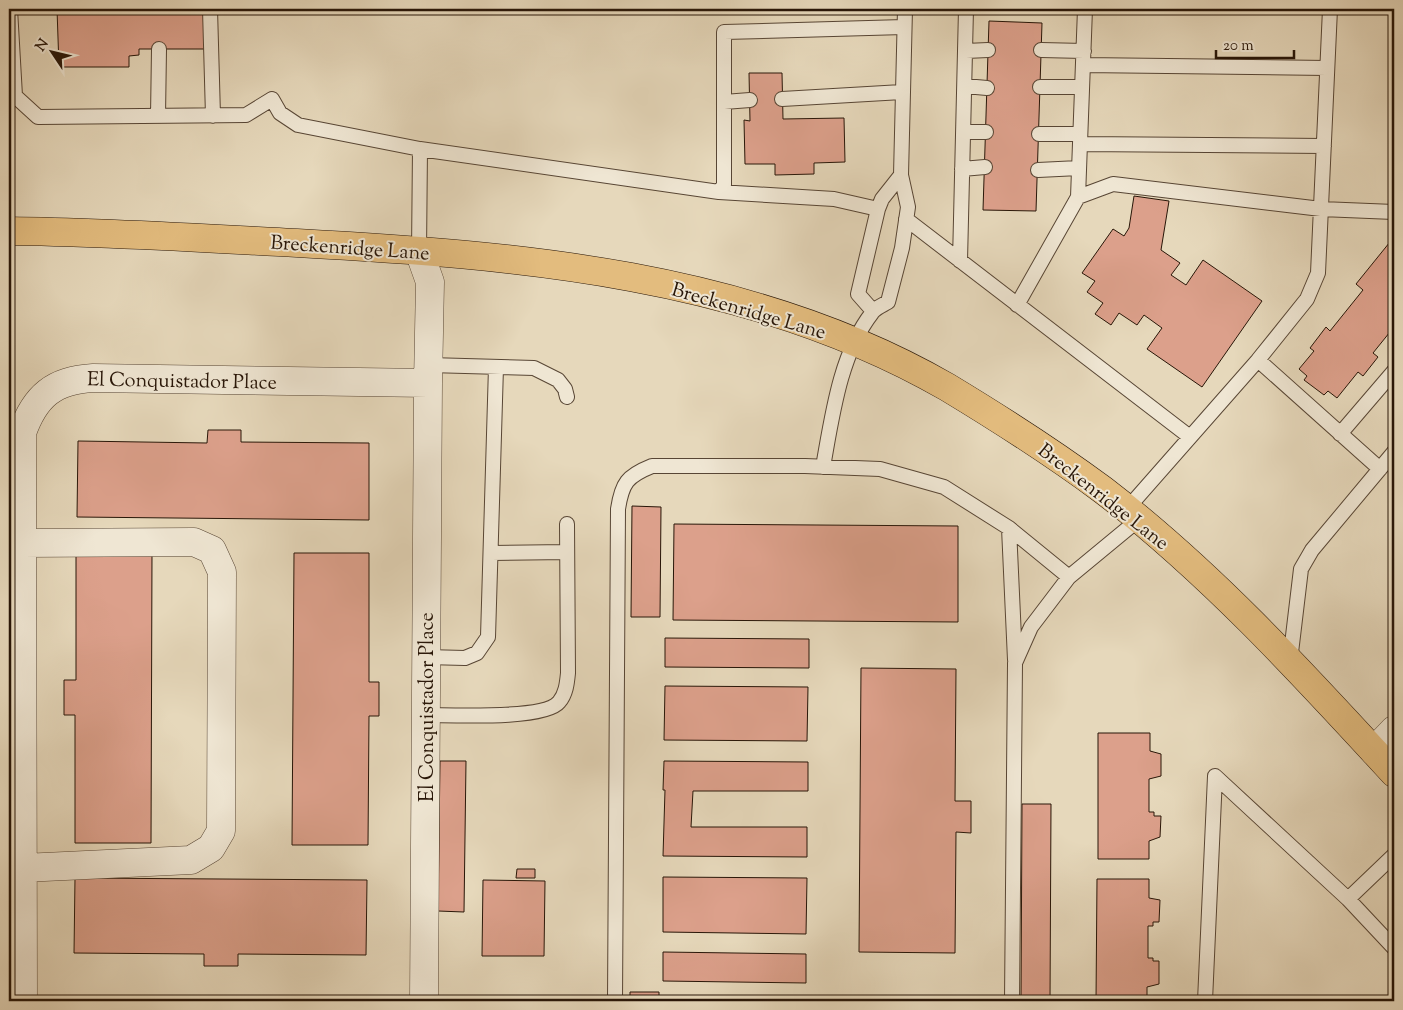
<svg xmlns="http://www.w3.org/2000/svg" width="1403" height="1010" viewBox="0 0 1403 1010" font-family="'Sorts Mill Goudy',serif">
<rect width="100%" height="100%" fill="#e6d8bb"/>
<filter id="stains"><feTurbulence type="fractalNoise" baseFrequency=".004" numOctaves="4"/><feColorMatrix values="0 0 0 0 .2 0 0 0 0 .09 0 0 0 0 .02 0 0 0 .5 -.17"/></filter>
<radialGradient id="worn" r=".72"><stop offset=".6" stop-color="#630" stop-opacity="0"/><stop offset="1" stop-color="#630" stop-opacity=".3"/></radialGradient>
<path fill="#dca08b" stroke="#281608" d="M 57,9 L 207,9 L 207,49 L 139,49 L 139,55 L 129,56 L 129,67 L 59,67 Z
M 989,21 L 1042,23 L 1036,211 L 983,210 Z
M 749,73 L 782,73 L 783,119 L 844,118 L 845,162 L 814,163 L 814,174 L 775,175 L 775,164 L 745,164 L 744,120 L 750,121 Z
M 1134,196 L 1169,201 L 1161,250 L 1180,263 L 1171,275 L 1186,285 L 1203,260 L 1262,301 L 1202,387 L 1147,349 L 1162,328 L 1144,315 L 1137,325 L 1119,313 L 1111,325 L 1095,314 L 1103,303 L 1087,292 L 1095,281 L 1082,273 L 1113,229 L 1124,236 L 1129,228 Z
M 1394,237 L 1394,298 L 1389,305 L 1394,309 L 1394,327 L 1373,353 L 1378,357 L 1363,376 L 1358,372 L 1337,398 L 1328,391 L 1324,395 L 1304,380 L 1307,376 L 1299,369 L 1314,351 L 1310,348 L 1326,327 L 1330,331 L 1363,290 L 1356,284 Z
M 208,430 L 241,430 L 241,442 L 369,443 L 369,520 L 77,517 L 78,441 L 207,443 Z
M 632,506 L 661,507 L 660,617 L 631,617 Z
M 674,524 L 958,526 L 958,622 L 673,620 Z
M 76,551 L 152,552 L 151,843 L 75,843 L 75,715 L 64,715 L 64,680 L 76,680 Z
M 294,553 L 369,553 L 369,682 L 379,682 L 379,716 L 369,716 L 368,845 L 292,845 Z
M 665,638 L 809,639 L 809,668 L 665,667 Z
M 861,668 L 956,669 L 955,801 L 971,801 L 971,833 L 956,832 L 955,953 L 859,952 Z
M 665,686 L 808,687 L 807,741 L 664,740 Z
M 1098,733 L 1150,733 L 1150,751 L 1161,754 L 1161,776 L 1149,779 L 1149,812 L 1154,812 L 1154,816 L 1161,816 L 1160,837 L 1149,841 L 1149,859 L 1098,859 Z
M 440,761 L 466,761 L 464,912 L 438,911 Z
M 664,761 L 808,762 L 808,791 L 693,791 L 691,827 L 807,827 L 807,857 L 663,856 L 665,790 L 663,790 Z
M 1022,804 L 1051,804 L 1050,1001 L 1021,1001 Z
M 517,869 L 535,869 L 535,878 L 516,878 Z
M 663,877 L 807,878 L 806,934 L 663,932 Z
M 75,878 L 367,880 L 366,955 L 238,954 L 238,966 L 204,966 L 204,954 L 74,953 Z
M 1097,879 L 1149,879 L 1149,898 L 1160,900 L 1159,922 L 1153,922 L 1153,926 L 1148,926 L 1148,958 L 1153,958 L 1153,961 L 1159,961 L 1159,984 L 1147,987 L 1147,1001 L 1096,1001 Z
M 483,880 L 545,881 L 544,956 L 482,956 Z
M 663,952 L 806,954 L 806,983 L 663,981 Z
M 630,992 L 659,992 L 659,1001 L 630,1001 Z
M 691,999 L 953,1001 L 691,1001 Z"/>
<g fill="none" stroke-linecap="round" stroke-linejoin="round">
<defs>
<path id="service" d="M 10,9 L 15,96 L 38,117 L 246,115 L 272,99 L 280,113 L 298,125 L 420,149 L 719,192 L 724,185 L 724,32 L 904,27
M 210,9 L 213,116
M 1041,50 L 1084,51
M 966,51 L 988,50
M 1083,65 L 1327,68
M 965,86 L 987,88
M 1040,87 L 1082,87
M 782,99 L 902,92
M 724,102 L 750,100
M 158,116 L 159,49
M 963,132 L 986,132
M 1039,134 L 1080,134
M 1080,144 L 1324,146
M 962,169 L 985,167
M 1038,170 L 1079,168
M 719,192 L 834,199 L 878,209
M 1078,197 L 1113,184 L 1321,209 L 1394,212
M 906,219 L 1190,437
M 419,251 L 420,149
M 960,261 L 966,9
M 1017,305 L 1078,197 L 1085,9
M 873,311 L 858,294 L 878,209 L 882,199 L 901,175
M 1258,360 L 1380,469
M 429,365 L 534,368 L 558,380 L 565,389 L 567,397
M 1340,434 L 1394,371
M 823,467 C 832,417 840,354 872,313 C 875,308 883,305 888,302 L 902,248 L 908,207 L 901,175 L 905,9
M 1126,510 L 1258,360 L 1307,299 L 1318,273 L 1330,9
M 1009,528 L 1015,660
M 491,553 L 567,552
M 426,657 L 465,658 L 477,653 L 488,637 L 496,367
M 1290,661 L 1301,569 L 1312,550 L 1394,452
M 426,715 C 451,715 545,720 559,702 C 566,694 567,683 568,673 L 567,524
M 1348,899 L 1394,948
M 615,1001 L 618,509 C 622,483 627,476 652,466 L 805,466 L 880,469 L 944,487 L 1009,528 L 1069,577
M 1012,1001 L 1015,663 L 1031,627 L 1069,577 L 1138,520
M 1205,1001 L 1215,776 L 1348,899 L 1394,855"/>
<path id="minor" d="M 419,251 L 430,282 L 428,383
M 22,543 L 194,542 L 212,550 L 222,572 L 221,831 L 211,848 L 191,860 L 23,868
M 1374,751 L 1394,730
M 23,1001 L 22,433 C 35,396 54,380 93,378 L 428,383 L 424,1001"/>
<path id="primary" d="M 9,231 C 105,232 201,238 297,243 C 518,255 751,274 947,387 C 1000,419 1053,453 1103,490 C 1210,572 1303,674 1394,773"/>
</defs>
<use href="#service" stroke="#584635" stroke-width="16"/>
<use href="#minor" stroke="#584635" stroke-width="29"/>
<use href="#primary" stroke="#281608" stroke-width="29"/>
<use href="#service" stroke="#efe6d3" stroke-width="14"/>
<use href="#minor" stroke="#efe6d3" stroke-width="28"/>
<use href="#primary" stroke="#e3bc7e" stroke-width="28"/>
</g>
<g text-anchor="middle" stroke-width="4" stroke-linejoin="round" paint-order="stroke">
<g font-size="20" fill="#281608" stroke="#efe6d3">
<text transform="translate(350 247) rotate(4)" y="7">Breckenridge Lane</text>
<text transform="translate(749 310) rotate(16)" y="7">Breckenridge Lane</text>
<text transform="translate(182 380) rotate(1)" y="7">El Conquistador Place</text>
<text transform="translate(1104 496) rotate(38)" y="7">Breckenridge Lane</text>
<text transform="translate(426 707) rotate(-90)" y="7">El Conquistador Place</text>
</g>
</g>
<rect width="1403" height="1010" fill="none" stroke="#e6d8bb" stroke-width="30"/>
<rect x="10" y="10" width="1383" height="990" fill="none" stroke="#281608" stroke-width="2.5"/>
<rect x="15" y="15" width="1373" height="980" fill="none" stroke="#281608"/>
<g transform="translate(52 52) rotate(305)" stroke="#efe6d3" stroke-width="4" paint-order="stroke">
<path d="M0-4L9 19L0 12L-9 19Z" fill="#281608"/>
<text y="-8" font-size="14" font-weight="bold" text-anchor="middle" fill="#281608">N</text>
</g>
<path d="M1216 50v8h78v-8" fill="none" stroke="#281608" stroke-width="2.5"/>
<text x="1223" y="50" font-size="15" fill="#281608" stroke="#efe6d3" stroke-width="4" paint-order="stroke">20 m</text>
<rect width="100%" height="100%" filter="url(#stains)"/>
<rect width="100%" height="100%" fill="url(#worn)"/>
</svg>
